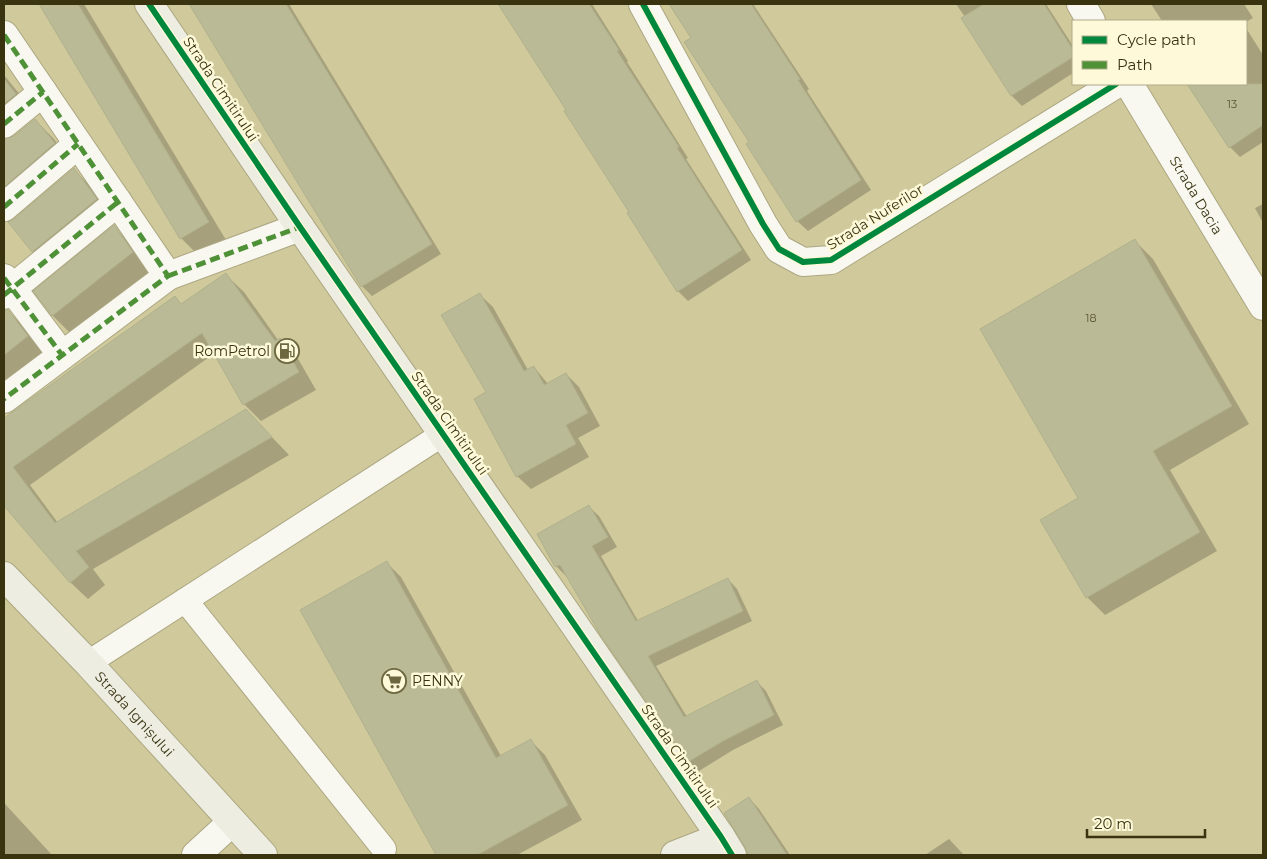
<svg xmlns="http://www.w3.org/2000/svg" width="1267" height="859" viewBox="0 0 1267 859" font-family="Montserrat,sans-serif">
<rect width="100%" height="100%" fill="#d0c99b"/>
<path fill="#0003" d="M 40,4 L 84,4 L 226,240 L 199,256 L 181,238 Z
M 190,4 L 289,4 L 441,254 L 372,296 L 362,286 Z
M 507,4 L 592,4 L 628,61 L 627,62 L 688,158 L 686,159 L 751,260 L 688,301 L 678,291 L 567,110 Z
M 670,4 L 753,4 L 809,89 L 807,91 L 871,190 L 808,231 L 797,221 L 750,142 L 692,38 Z
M 956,4 L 1046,4 L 1073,46 L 1073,73 L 1022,106 L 1012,96 L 963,19 L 965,17 Z
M 1151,4 L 1244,4 L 1253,18 L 1246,22 L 1162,21 Z
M 1246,28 L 1263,55 L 1263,142 L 1240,157 L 1230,147 L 1189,84 L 1246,84 Z
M 4,75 L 34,112 L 7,136 L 7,141 L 15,137 L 35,120 L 53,138 L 72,162 L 4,211 Z
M 74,170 L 92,188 L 114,218 L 51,269 L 33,251 L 15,220 Z
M 1263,204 L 1263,223 L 1255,208 Z
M 114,227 L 132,245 L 150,271 L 71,334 L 53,316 L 35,291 Z
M 1135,241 L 1153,259 L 1249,424 L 1170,470 L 1217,551 L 1105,615 L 1087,597 L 1080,498 Z
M 226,275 L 244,292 L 278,340 L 279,339 L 297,357 L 316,390 L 261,421 L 244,404 L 215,353 L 30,485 L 58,523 L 246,410 L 289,455 L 93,569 L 105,585 L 88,599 L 70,582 L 4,504 L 4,419 L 175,298 L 182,305 Z
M 479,294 L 493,307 L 528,370 L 534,367 L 548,384 L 566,374 L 579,387 L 600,426 L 578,438 L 589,457 L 531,489 L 517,476 L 488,393 Z
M 4,309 L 8,311 L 26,329 L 45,354 L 4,387 Z
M 589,507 L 599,516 L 617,547 L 601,556 L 638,621 L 728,579 L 737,589 L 752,621 L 656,666 L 687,717 L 757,682 L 766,691 L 783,725 L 733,750 L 699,771 L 689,762 L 602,635 L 568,575 L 566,576 L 556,566 Z
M 387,563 L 401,577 L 501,756 L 530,740 L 545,755 L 582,820 L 517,855 L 437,855 L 301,610 Z
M 749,798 L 759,809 L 790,855 L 749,855 Z
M 4,802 L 6,805 L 52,855 L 4,855 Z
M 949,839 L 964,855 L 925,855 Z"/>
<path fill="#baba96" stroke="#b0b18d" d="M 39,4 L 78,4 L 209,222 L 180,239 Z
M 189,4 L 286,4 L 432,244 L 361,287 Z
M 498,4 L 589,4 L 619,50 L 617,51 L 679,147 L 677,148 L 742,250 L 677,292 L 627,213 L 629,212 L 564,111 L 566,110 Z
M 669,4 L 751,4 L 800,79 L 798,80 L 861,180 L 796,222 L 746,144 L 749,142 L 684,42 L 691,38 Z
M 984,4 L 1044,4 L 1073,50 L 1073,57 L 1011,96 L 961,18 Z
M 4,79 L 16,94 L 4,104 Z
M 1187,84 L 1263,84 L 1263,125 L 1229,148 Z
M 35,119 L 55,143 L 4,187 L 4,139 L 14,136 Z
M 74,168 L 97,199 L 32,252 L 8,222 L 14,219 Z
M 114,225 L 133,252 L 52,316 L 33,291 Z
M 1135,239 L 1232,406 L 1153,451 L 1200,532 L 1086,598 L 1040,520 L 1078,498 L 980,329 Z
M 226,273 L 275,341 L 280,338 L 299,372 L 243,405 L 202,333 L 13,467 L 55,523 L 246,409 L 272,437 L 76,551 L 89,567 L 70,583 L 4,506 L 4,418 L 175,296 L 181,304 Z
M 480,293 L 524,371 L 534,366 L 544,385 L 566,373 L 588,413 L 566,425 L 576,444 L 516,477 L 474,399 L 486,392 L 441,315 Z
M 4,310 L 8,310 L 28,336 L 4,355 Z
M 589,505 L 608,537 L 592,546 L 636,621 L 728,578 L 743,611 L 648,656 L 684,717 L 757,680 L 774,715 L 723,741 L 688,762 L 601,636 L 560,565 L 555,567 L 537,534 Z
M 387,561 L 496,758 L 531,739 L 568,805 L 477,855 L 436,855 L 300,610 Z
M 749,797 L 787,855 L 748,855 L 745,847 L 724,813 Z"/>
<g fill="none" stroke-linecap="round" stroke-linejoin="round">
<defs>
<path id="lane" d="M 185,600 L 384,849
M 88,663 L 443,434"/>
<g id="street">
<path d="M 643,4 L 763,224 L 779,249 L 803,262 L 831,260 L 1116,84"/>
<path d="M 1081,4 L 1091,21"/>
<path d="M 4,35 L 168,276 L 4,399"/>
<path id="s1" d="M 1129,84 L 1263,306"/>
<path d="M 4,124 L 43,92"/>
<path d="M 4,207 L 78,144"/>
<path d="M 168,276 L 300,227"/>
<path d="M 4,278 L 62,355"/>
<path d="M 4,295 L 118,202"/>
<path d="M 196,855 L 232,822"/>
</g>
<g id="secondary">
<path d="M 149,4 L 300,227 L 721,837 L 732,855"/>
<path id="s2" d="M 4,576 L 88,663 L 263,855"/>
<path d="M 675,855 L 721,837"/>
</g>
</defs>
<use href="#lane" stroke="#aca782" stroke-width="26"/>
<use href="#street" stroke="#aca782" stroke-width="30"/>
<use href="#secondary" stroke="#aca782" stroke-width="30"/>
<use href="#lane" stroke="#f8f7f0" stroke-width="24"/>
<use href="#street" stroke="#f8f7f0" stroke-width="28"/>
<use href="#secondary" stroke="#eeede2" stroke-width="28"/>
<path stroke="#4f9136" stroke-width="5" stroke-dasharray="10 5" stroke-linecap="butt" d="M 4,35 L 168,276 L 4,399
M 4,124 L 43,92
M 4,207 L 78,144
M 168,276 L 300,227
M 4,278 L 62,355
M 4,295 L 118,202"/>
<defs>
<path id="cycleway" d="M 149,4 L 300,227 L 721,837 L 732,855
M 643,4 L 763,224 L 779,249 L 803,262 L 831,260 L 1116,84"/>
</defs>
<use href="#cycleway" stroke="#fefad9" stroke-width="9"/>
<use href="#cycleway" stroke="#00873e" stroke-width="6"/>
</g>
<defs>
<symbol id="fuel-ring" viewBox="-11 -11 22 22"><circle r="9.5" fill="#fefad9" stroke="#6e6841" stroke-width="1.5"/><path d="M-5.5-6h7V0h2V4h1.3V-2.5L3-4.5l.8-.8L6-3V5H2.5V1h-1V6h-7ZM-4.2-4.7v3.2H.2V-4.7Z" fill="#6e6841"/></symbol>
<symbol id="supermarket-ring" viewBox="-11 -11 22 22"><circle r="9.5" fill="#fefad9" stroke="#6e6841" stroke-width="1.5"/><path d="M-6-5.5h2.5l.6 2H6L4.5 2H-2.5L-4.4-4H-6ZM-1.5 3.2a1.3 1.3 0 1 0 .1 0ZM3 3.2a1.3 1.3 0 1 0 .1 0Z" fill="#6e6841"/></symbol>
</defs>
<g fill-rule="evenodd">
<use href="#fuel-ring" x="273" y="337" width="28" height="28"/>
<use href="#supermarket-ring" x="380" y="667" width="28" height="28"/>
</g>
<g text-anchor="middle" stroke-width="5" stroke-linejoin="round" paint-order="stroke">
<g font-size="11" fill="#5a5632">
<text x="1232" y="108">13</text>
<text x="1091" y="322">18</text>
</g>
<g font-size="14" fill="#393310" stroke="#fefad9">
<text transform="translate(221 89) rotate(56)" y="5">Strada Cimitirului</text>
<text dy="5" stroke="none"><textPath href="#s1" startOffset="130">Strada Dacia</textPath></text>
<text transform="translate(875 217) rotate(-32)" y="5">Strada Nuferilor</text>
<text transform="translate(450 423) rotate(55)" y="5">Strada Cimitirului</text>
<text dy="5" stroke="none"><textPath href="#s2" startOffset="190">Strada Ignișului</textPath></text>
<text transform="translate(680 756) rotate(55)" y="5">Strada Cimitirului</text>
</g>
<g font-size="14" fill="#393310" stroke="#fefad9" text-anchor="end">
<text x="270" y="356">RomPetrol</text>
<text x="412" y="686" text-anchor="start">PENNY</text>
</g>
</g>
<rect width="1267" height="859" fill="none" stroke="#393310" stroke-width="10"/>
<rect x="1072" y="20" width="175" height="65" fill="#fefad9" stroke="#afaa89"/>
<rect x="1082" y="36" width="25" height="8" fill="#00873e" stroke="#afaa89"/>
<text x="1117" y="45" font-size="15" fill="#393310">Cycle path</text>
<rect x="1082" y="61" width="25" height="8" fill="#4f9136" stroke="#afaa89"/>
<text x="1117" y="70" font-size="15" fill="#393310">Path</text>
<path d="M1087 829v8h118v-8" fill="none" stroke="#393310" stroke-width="2.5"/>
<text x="1094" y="829" font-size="15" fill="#393310" stroke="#fefad9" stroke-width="4" paint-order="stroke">20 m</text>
</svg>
